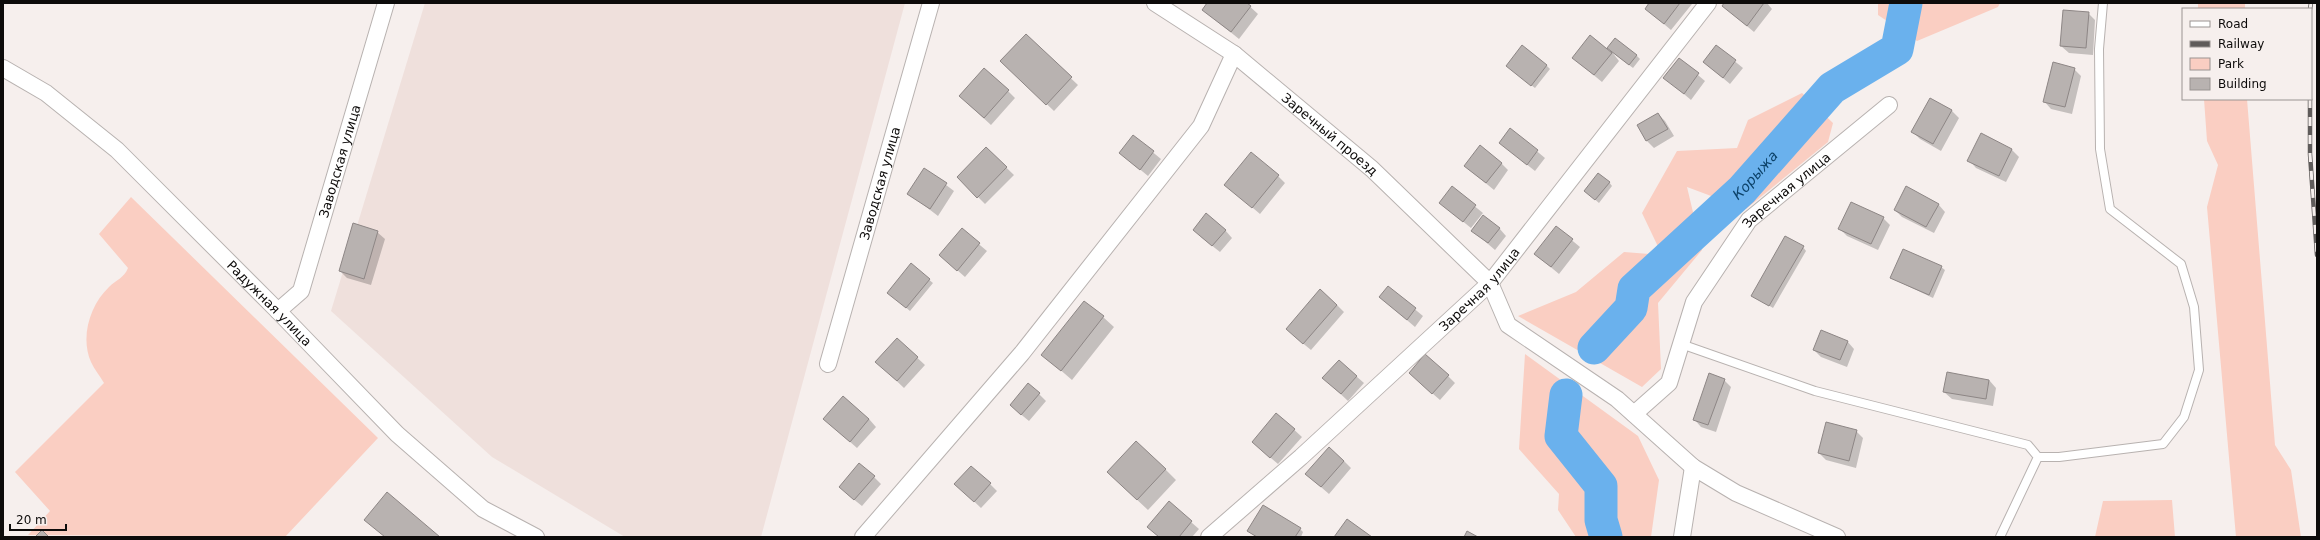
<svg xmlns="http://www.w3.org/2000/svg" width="2320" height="540" viewBox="0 0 2320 540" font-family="'DejaVu Sans',sans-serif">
<rect width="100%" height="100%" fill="#f6efed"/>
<path fill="#efe0dc" d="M 425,3 L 905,3 L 761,537 L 625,537 L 492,457 L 331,311 Z"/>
<path fill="#facec2" d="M 1878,3 L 2000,3 L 1998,7 L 1917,41 L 1878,15 Z
M 2198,3 L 2245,3 L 2245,9 L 2198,9 Z
M 1802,93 L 1833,123 L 1828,142 L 1746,209 L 1687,187 L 1702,250 L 1658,303 L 1661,369 L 1642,387 L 1518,316 L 1576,292 L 1624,252 L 1662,255 L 1642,213 L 1677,151 L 1737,148 L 1748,120 Z
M 2204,99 L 2247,99 L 2275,445 L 2291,470 L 2301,537 L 2236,537 L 2207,207 L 2218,165 L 2207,141 Z
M 131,197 L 378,438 L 285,537 L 28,535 L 50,511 L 15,472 L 104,383 C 100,376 94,369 91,362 C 80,337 90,305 109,287 C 116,280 124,278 128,268 L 99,234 Z
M 1525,354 L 1638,436 L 1659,480 L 1651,537 L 1576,537 L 1558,510 L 1559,494 L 1519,449 Z
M 2172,500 L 2175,537 L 2095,537 L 2103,501 Z"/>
<path fill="#0003" d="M 1208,3 L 1246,3 L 1258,14 L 1239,39 L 1203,10 Z
M 1650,3 L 1691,3 L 1692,4 L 1671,30 L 1646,9 Z
M 1725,3 L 1767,3 L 1772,9 L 1754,32 L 1723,6 Z
M 2088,13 L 2095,20 L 2093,55 L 2069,53 L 2061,46 Z
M 1026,36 L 1078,85 L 1054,111 L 1009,68 Z
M 1716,46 L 1743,68 L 1730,84 L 1704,62 Z
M 1608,48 L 1636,55 L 1640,59 L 1633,68 L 1612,52 L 1619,61 L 1602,82 L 1573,58 L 1611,53 Z
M 1679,59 L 1705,81 L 1691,100 L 1665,78 Z
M 1546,65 L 1550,69 L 1535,88 L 1511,70 Z
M 2074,69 L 2081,76 L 2072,114 L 2051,109 L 2044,101 Z
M 1008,91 L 1015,98 L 991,125 L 967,103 Z
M 1931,99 L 1952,111 L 1959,118 L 1941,151 L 1920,139 L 1913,132 Z
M 1658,114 L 1665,121 L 1674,136 L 1654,148 L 1647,141 L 1638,125 Z
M 1510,129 L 1545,158 L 1535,171 L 1500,143 Z
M 1133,136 L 1161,159 L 1148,176 L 1120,153 Z
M 986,148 L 1014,175 L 985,204 L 958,177 Z
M 2011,149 L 2019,157 L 2006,182 L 1976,168 L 1969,160 Z
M 1501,163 L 1508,170 L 1494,190 L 1465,166 Z
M 925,169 L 954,191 L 938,216 L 908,193 Z
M 1278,176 L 1285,183 L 1260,214 L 1226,185 Z
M 1609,182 L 1612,186 L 1599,203 L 1585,191 Z
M 1452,188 L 1483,213 L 1471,228 L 1440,203 Z
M 1938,204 L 1945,212 L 1934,233 L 1902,217 L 1895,210 Z
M 1883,218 L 1890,225 L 1878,250 L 1847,236 L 1839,228 Z
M 1556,227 L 1580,247 L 1559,274 L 1535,254 Z
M 1499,228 L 1506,236 L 1495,250 L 1473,231 Z
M 962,230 L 987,251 L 965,277 L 948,262 Z
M 1225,230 L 1232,238 L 1220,252 L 1201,237 Z
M 377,232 L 385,239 L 371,285 L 347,278 L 340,271 Z
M 1803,247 L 1806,251 L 1773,308 L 1752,295 Z
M 911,265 L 933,283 L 910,311 L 892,296 Z
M 1941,267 L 1945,270 L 1933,298 L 1891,278 Z
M 1388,287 L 1423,316 L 1415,327 L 1380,297 Z
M 1337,305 L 1344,312 L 1311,350 L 1294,336 Z
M 1103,317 L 1114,327 L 1072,380 L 1043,355 Z
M 897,339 L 925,365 L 904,388 L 884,369 Z
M 1847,341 L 1854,349 L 1847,367 L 1821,357 L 1814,350 Z
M 1947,374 L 1989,380 L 1996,388 L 1993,406 L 1952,399 L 1944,392 Z
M 1356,376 L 1364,383 L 1348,401 L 1331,385 Z
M 1448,376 L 1455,383 L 1440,400 L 1417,380 Z
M 1724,380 L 1731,387 L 1716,432 L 1701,427 L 1694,419 Z
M 1039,394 L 1046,401 L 1029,421 L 1018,412 Z
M 1277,414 L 1302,437 L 1278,464 L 1260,449 Z
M 824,419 L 869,419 L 876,427 L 857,448 Z
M 1856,431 L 1863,438 L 1856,468 L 1826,460 L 1819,453 Z
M 1344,461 L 1351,468 L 1329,494 L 1314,481 Z
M 1165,469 L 1176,480 L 1148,510 L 1119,483 Z
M 874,477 L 881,484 L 862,506 L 847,494 Z
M 990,484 L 997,491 L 981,508 L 963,491 Z
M 1169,503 L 1199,529 L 1192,537 L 1159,537 L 1148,527 Z
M 1300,529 L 1303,532 L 1301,537 L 1257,537 L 1249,531 Z"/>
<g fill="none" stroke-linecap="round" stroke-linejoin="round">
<g stroke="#6ab1ed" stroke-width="33">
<path id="s1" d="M 1594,348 L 1631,308 L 1634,289 L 1742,190 L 1832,88 L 1897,49 L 1906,3"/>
<path d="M 1566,395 L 1561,436 L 1601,486 L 1601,520 L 1606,537"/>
</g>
</g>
<path fill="#b8b2b0" stroke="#8d8685" d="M 1207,3 L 1247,3 L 1251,6 L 1231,32 L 1202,10 Z
M 1649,3 L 1680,3 L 1664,24 L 1645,9 Z
M 1724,3 L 1764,3 L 1747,26 L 1722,6 Z
M 2063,10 L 2089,12 L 2086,48 L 2060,46 Z
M 1026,34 L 1072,77 L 1046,105 L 1000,61 Z
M 1590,35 L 1612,53 L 1594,75 L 1572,58 Z
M 1615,38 L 1637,55 L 1629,65 L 1607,48 Z
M 1522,45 L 1547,65 L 1531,86 L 1506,66 Z
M 1716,45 L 1736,60 L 1723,78 L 1703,62 Z
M 1679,58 L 1699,73 L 1684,94 L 1663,78 Z
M 2053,62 L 2075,68 L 2065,107 L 2043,102 Z
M 984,68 L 1009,90 L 984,118 L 959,96 Z
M 1930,98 L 1952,110 L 1933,144 L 1911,132 Z
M 1658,113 L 1668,129 L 1646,141 L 1637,125 Z
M 1510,128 L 1538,150 L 1527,165 L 1499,143 Z
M 1981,133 L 2012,149 L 1999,176 L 1967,161 Z
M 1133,135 L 1154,151 L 1140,170 L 1119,153 Z
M 1480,145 L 1502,163 L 1486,183 L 1464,166 Z
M 986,147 L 1007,167 L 977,198 L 957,177 Z
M 1251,152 L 1279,175 L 1252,208 L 1224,185 Z
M 924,168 L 947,183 L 930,209 L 907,194 Z
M 1598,173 L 1610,182 L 1595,200 L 1584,191 Z
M 1452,186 L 1476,205 L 1463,222 L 1439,203 Z
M 1906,186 L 1939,204 L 1926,227 L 1894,210 Z
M 1851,202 L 1884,217 L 1871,244 L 1838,229 Z
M 1206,213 L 1226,230 L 1212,246 L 1193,230 Z
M 1483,215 L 1500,228 L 1488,243 L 1471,231 Z
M 353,223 L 378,231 L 364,279 L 339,271 Z
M 1556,226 L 1573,239 L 1551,267 L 1534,254 Z
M 962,228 L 980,243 L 957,271 L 939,255 Z
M 1785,236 L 1804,246 L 1769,306 L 1751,296 Z
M 1903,249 L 1942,266 L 1929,295 L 1890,278 Z
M 911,263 L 930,279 L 906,308 L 887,293 Z
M 1388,286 L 1416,308 L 1407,320 L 1379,297 Z
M 1320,289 L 1337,305 L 1303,344 L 1286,329 Z
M 1084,301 L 1104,316 L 1061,371 L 1041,355 Z
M 1821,330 L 1848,341 L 1840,360 L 1813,350 Z
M 897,338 L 918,357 L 897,381 L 875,362 Z
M 1425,354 L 1449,375 L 1432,394 L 1409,373 Z
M 1339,360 L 1357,376 L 1341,394 L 1322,378 Z
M 1947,372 L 1989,380 L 1986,399 L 1943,392 Z
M 1709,373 L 1725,379 L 1708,425 L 1693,420 Z
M 1028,383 L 1040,393 L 1021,415 L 1010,405 Z
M 843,396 L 869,419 L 850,442 L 823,419 Z
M 1276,413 L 1295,429 L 1270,458 L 1252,442 Z
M 1826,422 L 1857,430 L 1849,461 L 1818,453 Z
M 1136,441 L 1166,469 L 1137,500 L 1107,472 Z
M 1329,447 L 1344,461 L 1321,487 L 1305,474 Z
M 859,463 L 875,476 L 854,500 L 839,487 Z
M 971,466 L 991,483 L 974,502 L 954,484 Z
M 387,492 L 440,537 L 385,537 L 364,520 Z
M 1169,501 L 1192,521 L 1179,537 L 1159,537 L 1147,527 Z
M 1263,505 L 1301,528 L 1295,537 L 1257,537 L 1247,531 Z
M 1347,519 L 1372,537 L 1334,537 Z
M 42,530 L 49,537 L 35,537 Z
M 1467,531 L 1478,537 L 1464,537 Z"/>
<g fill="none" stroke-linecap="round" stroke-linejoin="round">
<defs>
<path id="service" d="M 1681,344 L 1815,391 L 2028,445 L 2038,457 L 2059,457 L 2163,444 L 2184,417 L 2199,370 L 2194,307 L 2181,264 L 2110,209 L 2100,149 L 2099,49 L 2103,3
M 2000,537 L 2038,457"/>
<g id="minor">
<path id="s2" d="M 1155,3 L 1234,54 L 1372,169 L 1490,283 L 1508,325 L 1617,399 L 1693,467 L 1736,493 L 1837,537"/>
<path id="s3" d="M 3,68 L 46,93 L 117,150 L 278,311 L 397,434 L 483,509 L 536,537"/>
<path id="s4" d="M 278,311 L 301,291 L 386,3"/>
<path id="s5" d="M 828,364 L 931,3"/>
<path id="s6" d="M 1634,414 L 1669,383 L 1694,302 L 1749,220 L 1889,105"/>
<path d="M 863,537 L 1022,353 L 1201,126 L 1234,54"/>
<path id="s7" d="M 1209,537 L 1301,457 L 1490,283 L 1708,3"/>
<path d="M 1682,537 L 1693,467"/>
</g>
</defs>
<use href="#service" stroke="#b8b2b0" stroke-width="10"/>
<use href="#minor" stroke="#b8b2b0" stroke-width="18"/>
<use href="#service" stroke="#fff" stroke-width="8"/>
<use href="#minor" stroke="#fff" stroke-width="16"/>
<defs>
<path id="rail" d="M 2310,9 L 2311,3
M 2310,99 L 2310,154 L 2317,255"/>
</defs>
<use href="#rail" stroke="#5f5b5a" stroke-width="4.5"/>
<use href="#rail" stroke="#f6efed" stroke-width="3" stroke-dasharray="9" stroke-linecap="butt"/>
</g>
<g text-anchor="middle" stroke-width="3" stroke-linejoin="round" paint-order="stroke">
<g font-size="13" fill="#0d0b0a" stroke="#f6efed">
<text dy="5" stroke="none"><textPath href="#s2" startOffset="219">Заречный проезд</textPath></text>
<text dy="5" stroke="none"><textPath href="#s4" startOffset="166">Заводская улица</textPath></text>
<text dy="5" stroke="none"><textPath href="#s5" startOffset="188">Заводская улица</textPath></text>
<text dy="5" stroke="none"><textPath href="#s6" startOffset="278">Заречная улица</textPath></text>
<text dy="5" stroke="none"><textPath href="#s7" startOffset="367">Заречная улица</textPath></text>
<text dy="5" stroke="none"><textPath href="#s3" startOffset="357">Радужная улица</textPath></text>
</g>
<g font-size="14" font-style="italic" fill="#0c4269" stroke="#f6efed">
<text dy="5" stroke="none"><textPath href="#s1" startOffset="240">Корыжа</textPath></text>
</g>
</g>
<rect width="2320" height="540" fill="none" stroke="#0d0b0a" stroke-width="8"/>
<rect x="2182" y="8" width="130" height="92" fill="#f6efed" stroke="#999492"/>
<rect x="2190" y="21" width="20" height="6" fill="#ffffff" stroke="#999492"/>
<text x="2218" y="28" font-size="12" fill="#0d0b0a">Road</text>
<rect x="2190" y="41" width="20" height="6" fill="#5f5b5a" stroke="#999492"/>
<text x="2218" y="48" font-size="12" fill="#0d0b0a">Railway</text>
<rect x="2190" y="58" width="20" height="12" fill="#facec2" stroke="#999492"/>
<text x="2218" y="68" font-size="12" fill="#0d0b0a">Park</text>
<rect x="2190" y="78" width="20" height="12" fill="#b8b2b0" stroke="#999492"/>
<text x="2218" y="88" font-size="12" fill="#0d0b0a">Building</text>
<path d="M10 524v6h56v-6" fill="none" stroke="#0d0b0a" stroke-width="2"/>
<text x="16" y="524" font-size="12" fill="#0d0b0a" stroke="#f6efed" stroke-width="3" paint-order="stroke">20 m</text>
</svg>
